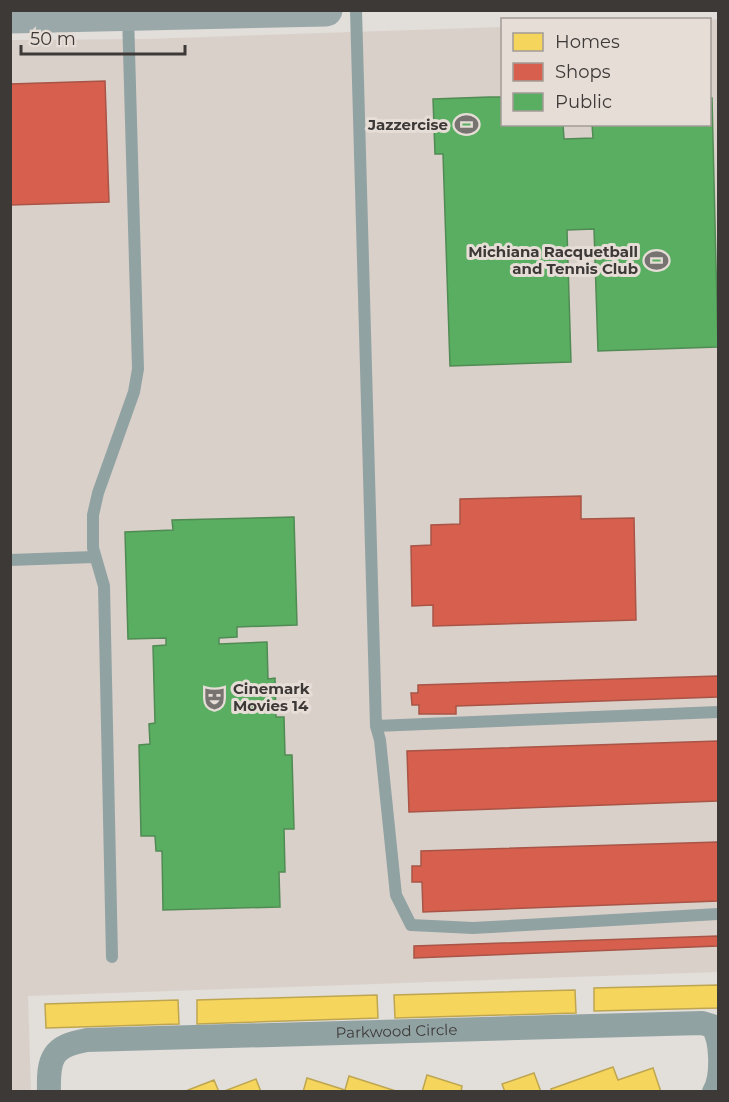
<svg xmlns="http://www.w3.org/2000/svg" width="729" height="1102" viewBox="0 0 729 1102" font-family="Montserrat,sans-serif">
<rect width="100%" height="100%" fill="#e2deda"/>
<path fill="#dad0ca" d="M 718,19 L 718,972 L 28,996 L 31,1091 L 11,1092 L 11,40 L 146,39 L 502,27 L 502,124 L 710,124 L 710,20 Z"/>
<path fill="#f6d55c" stroke="#bea651" stroke-width="1.5" d="M 718,985 L 718,1008 L 594,1011 L 594,988 Z
M 575,990 L 576,1013 L 395,1018 L 394,995 Z
M 377,995 L 378,1018 L 197,1024 L 197,1000 Z
M 178,1000 L 179,1024 L 46,1028 L 45,1004 Z
M 613,1067 L 618,1080 L 653,1068 L 661,1092 L 552,1092 L 551,1089 Z
M 534,1073 L 541,1092 L 505,1092 L 502,1084 Z
M 427,1075 L 462,1086 L 461,1092 L 422,1092 Z
M 349,1076 L 399,1092 L 303,1092 L 307,1078 L 345,1090 Z
M 256,1079 L 261,1092 L 222,1092 Z
M 214,1080 L 219,1092 L 183,1092 Z"/>
<path fill="#d6604d" stroke="#a85446" stroke-width="1.5" d="M 105,81 L 109,202 L 10,205 L 10,84 Z
M 581,496 L 581,519 L 634,518 L 636,620 L 433,626 L 433,605 L 412,606 L 411,546 L 431,545 L 431,525 L 460,524 L 460,499 Z
M 718,676 L 718,697 L 456,706 L 456,714 L 419,714 L 419,705 L 412,705 L 411,693 L 418,693 L 418,685 Z
M 718,741 L 718,801 L 409,812 L 407,751 Z
M 718,842 L 718,901 L 423,912 L 422,882 L 412,882 L 412,866 L 421,866 L 421,851 Z
M 718,936 L 718,946 L 414,958 L 414,946 Z"/>
<path fill="#5aae61" stroke="#518b54" stroke-width="1.5" d="M 489,97 L 502,97 L 502,124 L 563,124 L 564,139 L 593,138 L 592,124 L 710,124 L 710,98 L 712,98 L 718,347 L 598,351 L 594,229 L 567,230 L 571,362 L 450,366 L 443,154 L 435,154 L 433,99 Z
M 294,517 L 297,625 L 237,627 L 237,637 L 219,638 L 219,644 L 267,642 L 268,679 L 275,678 L 276,717 L 284,717 L 285,755 L 292,755 L 294,829 L 284,829 L 285,872 L 279,872 L 280,907 L 163,910 L 162,851 L 156,851 L 155,836 L 141,836 L 139,745 L 150,744 L 149,724 L 155,723 L 153,646 L 166,645 L 166,638 L 128,639 L 125,532 L 173,530 L 172,520 Z"/>
<g fill="none" stroke-linecap="round" stroke-linejoin="round">
<path stroke="#91a2a3" stroke-width="12" d="M 356,10 L 376,726 L 380,740 L 396,895 L 411,925 L 473,928 L 718,914
M 10,560 L 94,557
M 376,726 L 718,712
M 112,957 L 104,586 L 93,548 L 93,515 L 98,493 L 134,392 L 138,369 L 128,15"/>
<path stroke="#91a2a3" stroke-width="24" id="s1" d="M 49,1092 C 48,1058 52,1046 87,1040 L 702,1023 L 712,1026 C 722,1039 723,1077 714,1092"/>
<path stroke="#9ba8a9" stroke-width="33" d="M 10,17 L 326,10"/>
</g>
<defs>
<symbol id="stadium-bare" viewBox="-9 -9 18 18"><path d="M0-5a6.5 5 0 1 0 0 10a6.5 5 0 1 0 0-10ZM-3.5-1.8h7v3.6h-7Z" fill="#777370" stroke="#e6ddd7" stroke-width="2.5" paint-order="stroke"/></symbol>
<symbol id="theatre-bare" viewBox="-9 -9 18 18"><path d="M-5-5.5Q0-4 5-5.5V0Q5 5 0 6Q-5 5-5 0ZM-3.3-2.5H-1v1.5H-3.3ZM1-2.5H3.3v1.5H1ZM-2.8 1Q0 5.5 2.8 1Z" fill="#777370" stroke="#e6ddd7" stroke-width="2.5" paint-order="stroke"/></symbol>
</defs>
<g fill-rule="evenodd">
<use href="#stadium-bare" x="450" y="108" width="33" height="33"/>
<use href="#stadium-bare" x="640" y="244" width="33" height="33"/>
<use href="#theatre-bare" x="198" y="682" width="33" height="33"/>
</g>
<g text-anchor="middle" stroke-width="6" stroke-linejoin="round" paint-order="stroke">
<g font-size="15" font-weight="bold" fill="#3d3937" stroke="#e6ddd7" text-anchor="end">
<text x="448" y="130">Jazzercise</text>
<text x="638" y="257">Michiana Racquetball<tspan x="638" dy="17">and Tennis Club</tspan></text>
<text x="233" y="694" text-anchor="start">Cinemark<tspan x="233" dy="17">Movies 14</tspan></text>
</g>
<g font-size="15" fill="#3d3937" stroke="#e6ddd7">
<text dy="5" stroke="none"><textPath href="#s1" startOffset="384">Parkwood Circle</textPath></text>
</g>
</g>
<rect width="729" height="1102" fill="none" stroke="#3d3937" stroke-width="24"/>
<rect x="501" y="18" width="210" height="108" fill="#e6ddd7" stroke="#a29b97" stroke-width="1.5"/>
<rect x="513" y="33" width="30" height="18" fill="#f6d55c" stroke="#a29b97" stroke-width="1.5"/>
<text x="555" y="48" font-size="18" fill="#3d3937">Homes</text>
<rect x="513" y="63" width="30" height="18" fill="#d6604d" stroke="#a29b97" stroke-width="1.5"/>
<text x="555" y="78" font-size="18" fill="#3d3937">Shops</text>
<rect x="513" y="93" width="30" height="18" fill="#5aae61" stroke="#a29b97" stroke-width="1.5"/>
<text x="555" y="108" font-size="18" fill="#3d3937">Public</text>
<path d="M21 45v9h164v-9" fill="none" stroke="#3d3937" stroke-width="3"/>
<text x="30" y="45" font-size="18" fill="#3d3937" stroke="#e6ddd7" stroke-width="4.5" paint-order="stroke">50 m</text>
</svg>
